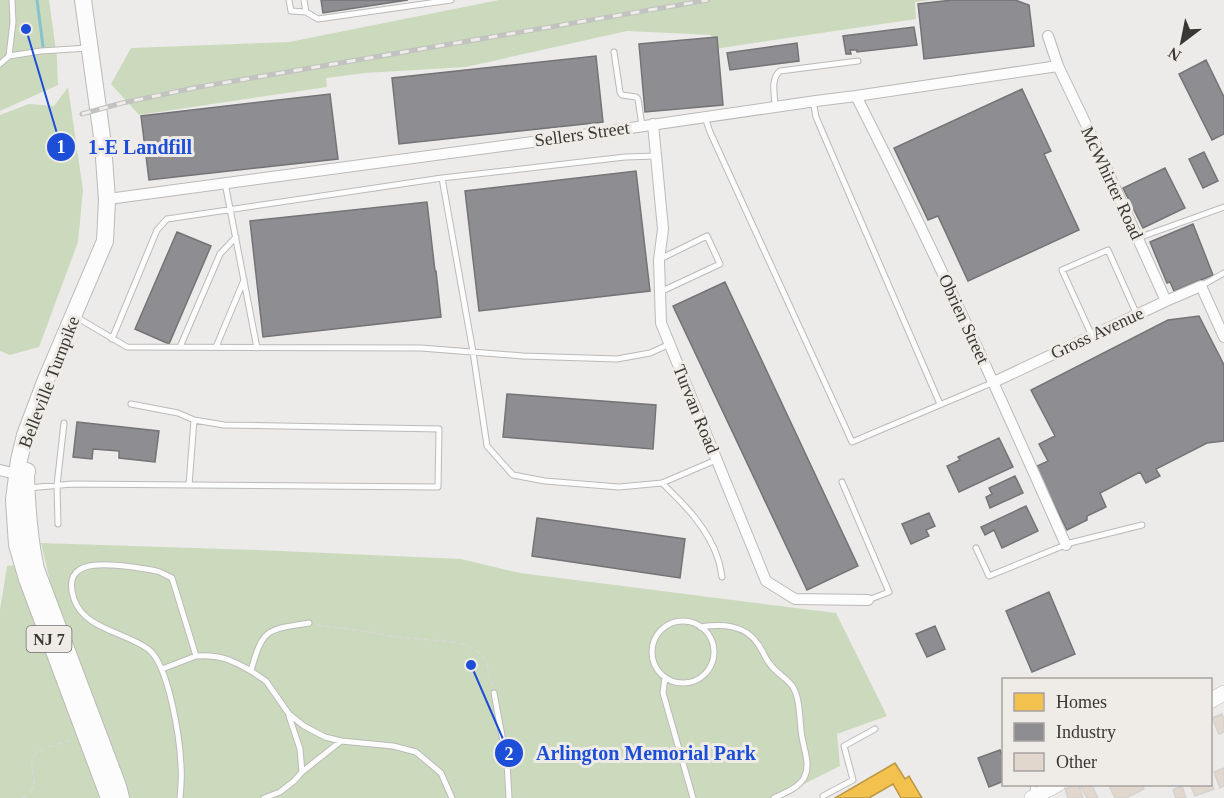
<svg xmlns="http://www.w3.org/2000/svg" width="1224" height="798" viewBox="0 0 1224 798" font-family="'Times New Roman',serif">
<rect width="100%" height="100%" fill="#edebe9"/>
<path fill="#cbdabc" d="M 0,0 L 49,0 L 57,58 L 58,85 L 0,111 Z
M 499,0 L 929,0 L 915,2 L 916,19 L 714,49 L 711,35 L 627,31 L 466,67 L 365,73 L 326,78 L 327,87 L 139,115 L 111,84 L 131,48 L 289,42 Z
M 68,87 L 83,190 L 78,242 L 39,347 L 10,355 L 0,351 L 0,115 L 29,104 L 54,106 Z
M 41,543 L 258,550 L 461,559 L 520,573 L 836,613 L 887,716 L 837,734 L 840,766 L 776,798 L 126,798 L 121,779 L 50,581 Z
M 16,565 L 102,798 L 0,798 L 0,610 L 7,566 Z"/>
<path fill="#f2c14e" stroke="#ba9847" stroke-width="1.5" d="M 895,763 L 905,779 L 909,776 L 922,798 L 901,798 L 893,784 L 869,798 L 835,798 Z"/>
<path fill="#8d8d92" stroke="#747376" stroke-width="1.5" d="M 321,0 L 408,0 L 323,13 Z
M 952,0 L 1015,0 L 1029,5 L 1034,46 L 924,59 L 918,4 Z
M 914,27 L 917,45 L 857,52 L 857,50 L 850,50 L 851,54 L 846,54 L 843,36 Z
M 717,37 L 723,105 L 645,112 L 639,44 Z
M 797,43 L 799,61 L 730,70 L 727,53 Z
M 596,56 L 603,122 L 399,144 L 392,78 Z
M 1206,60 L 1224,97 L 1224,134 L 1212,140 L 1179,74 Z
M 1022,89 L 1051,151 L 1044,154 L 1079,230 L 968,281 L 938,216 L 928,220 L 894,148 Z
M 330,94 L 338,159 L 149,180 L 141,116 Z
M 1204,152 L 1218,181 L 1203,188 L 1189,159 Z
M 1165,168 L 1185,208 L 1143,228 L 1123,188 Z
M 636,171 L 650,291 L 479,311 L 465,191 Z
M 427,202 L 435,271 L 436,271 L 441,317 L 263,337 L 250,221 Z
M 1193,224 L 1213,275 L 1174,291 L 1170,282 L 1167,283 L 1150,242 Z
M 177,232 L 211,246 L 169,344 L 135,329 Z
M 725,282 L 858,566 L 807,590 L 673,306 Z
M 1199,316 L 1224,365 L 1224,441 L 1207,443 L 1156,469 L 1160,476 L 1146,483 L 1140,472 L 1100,493 L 1106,507 L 1087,516 L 1087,520 L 1067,530 L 1035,467 L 1048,461 L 1039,444 L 1055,436 L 1031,390 L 1168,320 Z
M 507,394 L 656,405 L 653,449 L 503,437 Z
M 77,422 L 159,431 L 155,462 L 119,458 L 119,451 L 93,449 L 92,459 L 73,457 Z
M 999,438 L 1013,467 L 959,492 L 947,466 L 960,460 L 958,457 Z
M 1015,476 L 1023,493 L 990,508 L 986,497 L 992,494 L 989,488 Z
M 1026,506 L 1038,531 L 1002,548 L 994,530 L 985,535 L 981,527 Z
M 929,513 L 935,526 L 926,530 L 929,536 L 911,544 L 902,524 Z
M 537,518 L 685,539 L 680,578 L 532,556 Z
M 1049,592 L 1075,654 L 1032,672 L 1006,611 Z
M 935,626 L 945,649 L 927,657 L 916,634 Z
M 1000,750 L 1004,759 L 1004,781 L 989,787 L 978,758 Z"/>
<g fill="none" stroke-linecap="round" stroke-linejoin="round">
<path stroke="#88c2ce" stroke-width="3" d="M 37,0 L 43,46"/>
</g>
<path fill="#e2d7cd" stroke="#d4d3d1" stroke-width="1.5" d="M 1222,714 L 1224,719 L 1224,732 L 1219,734 L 1212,718 Z
M 1224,768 L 1224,786 L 1220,788 L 1214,772 Z
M 1210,781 L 1214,789 L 1195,796 L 1190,784 L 1210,784 Z
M 1078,784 L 1083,798 L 1068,798 L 1065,789 Z
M 1079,784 L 1091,784 L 1098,798 L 1087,798 Z
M 1108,784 L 1142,784 L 1144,789 L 1126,798 L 1115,798 Z
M 1182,786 L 1186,798 L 1176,798 L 1173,790 Z"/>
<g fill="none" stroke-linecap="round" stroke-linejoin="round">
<defs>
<path id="lane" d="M 289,0 L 291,11 L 306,12 L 318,19 L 451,0
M 304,0 L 306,12
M 614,52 L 620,92 L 622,95 L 636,97 L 638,99 L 642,126
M 9,56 L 13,22 L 12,0
M 0,64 L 9,56 L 41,51 L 88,48
M 813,101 L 816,117 L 828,145 L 940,404
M 775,107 C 775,95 770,79 780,71 L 858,61
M 705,117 L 710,132 L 852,442 L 994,382
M 442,178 L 473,352 L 487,446 L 513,475 L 545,481 L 619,487 L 662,483 L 716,460
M 225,183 L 257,348
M 1138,238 L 1224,207
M 1201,286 L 1224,273
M 660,292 L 720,264 L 707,236 L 660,259
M 78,318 L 127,347 L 421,348 L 523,356 L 617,359 L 650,353 L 670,344
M 1092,336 L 1062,270 L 1108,250 L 1137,315
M 112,339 L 157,230 L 167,219 L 442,178 L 625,157 L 656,156
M 180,347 L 220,254 L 236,237
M 216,347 L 244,280
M 842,482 L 889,592 L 868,600
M 662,483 C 685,505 708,528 718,559 C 720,565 721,571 722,577
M 189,485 L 194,420
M 28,488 L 72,484 L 438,487 L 439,429 L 224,425 L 194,420 L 178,413 L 131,404
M 58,524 L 57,485 L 64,423
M 976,548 L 989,576 L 1070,543 L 1142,525
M652 652a31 31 0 1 1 62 0a31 31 0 1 1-62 0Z
M 700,627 C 721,624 745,624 758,644 C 763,651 765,658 770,664 C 776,673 787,678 793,687 C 801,701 799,721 802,737 C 804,750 811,765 804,778 C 798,788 785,793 774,798
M 196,656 C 219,654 232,660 251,671 C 263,627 267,630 309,623
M 162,669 L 196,656 L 172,578 C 168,576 164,574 160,572 C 151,569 142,569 133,567 C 107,564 60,557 74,599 C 84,629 125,632 148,649 C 169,664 180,740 181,766 C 182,777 181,787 180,798
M 251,671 L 266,681 L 289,714 L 304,726 L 325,737 L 341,741 L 393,746 L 416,752 L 441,773 L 452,798
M 665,677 L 663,693 L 693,798
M 494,693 L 507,763 L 509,798
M 289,716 L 300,749 L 302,772
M 1033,784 L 1034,795
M 264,798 L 280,792 L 294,781 L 302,772 L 341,741
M 823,798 L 823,796 L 853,780 L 844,746 L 875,729"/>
<path id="street" d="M 1048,36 L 1058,66 L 1093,139 L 1166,301
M 856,96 C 931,243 999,394 1066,545
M 653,124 L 663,229 L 659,260 L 661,323 L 766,581 L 795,599 L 868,600
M 107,200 L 108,199 L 555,139 L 816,101 L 856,96 L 1058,66
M 994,382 L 1166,301 L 1201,286 L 1224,337
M 0,470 L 16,474"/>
<path id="secondary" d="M 1210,701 L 1224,693
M 1032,798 L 1058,784"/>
<path id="primary" d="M 83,0 L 103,144 L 107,200 L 105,241 L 45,382 L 25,435 L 19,460 L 14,500 L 17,545 L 27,579 L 109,798
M 27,471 L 26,476 C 27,508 29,538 36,569 L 118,786 L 121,798"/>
</defs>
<use href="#lane" stroke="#bcbab9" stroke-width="7"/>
<use href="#street" stroke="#bcbab9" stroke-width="12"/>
<use href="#secondary" stroke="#bcbab9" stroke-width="16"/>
<use href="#primary" stroke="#bcbab9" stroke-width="18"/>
<path stroke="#d7d7d5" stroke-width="1.5" stroke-dasharray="6 3" stroke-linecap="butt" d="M 316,625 L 369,632 L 398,637 L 453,642 L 465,645 L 477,651 L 486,661 L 492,685
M 23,798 C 47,784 22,766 37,753 C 44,747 64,742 73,739"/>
<use href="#lane" stroke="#fcfcfc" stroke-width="5"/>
<use href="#street" stroke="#fcfcfc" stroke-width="10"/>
<use href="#secondary" stroke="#fcfcfc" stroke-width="15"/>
<use href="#primary" stroke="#fcfcfc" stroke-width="16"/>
<defs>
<path id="rail" d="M 82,114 L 122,103 L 199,87 L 708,0"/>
</defs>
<use href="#rail" stroke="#c2c2c1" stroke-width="5"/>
<use href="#rail" stroke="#efebe7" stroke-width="3" stroke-dasharray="9" stroke-linecap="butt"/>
</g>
<g text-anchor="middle" stroke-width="6" stroke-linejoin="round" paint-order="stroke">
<rect fill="#efebe7" stroke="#706d6b" stroke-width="1.5" x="26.5" y="626" width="45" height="26" rx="4.5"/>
<g font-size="16" font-weight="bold" fill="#393736">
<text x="49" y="645">NJ 7</text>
</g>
<g font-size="18" fill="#393736" stroke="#efebe7">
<text transform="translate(582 134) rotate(-8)" y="6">Sellers Street</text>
<text transform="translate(1112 183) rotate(65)" y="6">McWhirter Road</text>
<text transform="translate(964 319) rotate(65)" y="6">Obrien Street</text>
<text transform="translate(1097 333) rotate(-25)" y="6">Gross Avenue</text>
<text transform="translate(49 382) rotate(-69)" y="6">Belleville Turnpike</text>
<text transform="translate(696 409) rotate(68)" y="6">Turvan Road</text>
</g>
</g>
<path fill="none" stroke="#1d4ed8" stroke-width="2" d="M26 29L61 147M471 665L509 753"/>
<g fill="#1d4ed8" stroke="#efebe7" stroke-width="2">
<circle cx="26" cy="29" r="6"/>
<circle cx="471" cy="665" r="6"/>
<circle cx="61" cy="147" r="15"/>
<circle cx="509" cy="753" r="15"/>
</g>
<g font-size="18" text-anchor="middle" font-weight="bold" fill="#fff">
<text x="61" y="153">1</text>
<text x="509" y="760">2</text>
</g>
<g font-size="20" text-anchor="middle" font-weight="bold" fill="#1d4ed8" stroke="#efebe7" stroke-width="6" stroke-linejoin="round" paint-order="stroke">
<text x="140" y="154">1-E Landfill</text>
<text x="646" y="760">Arlington Memorial Park</text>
</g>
<rect x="1002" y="678" width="210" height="108" fill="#efebe7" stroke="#a6a3a0" stroke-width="1.5"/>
<rect x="1014" y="693" width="30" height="18" fill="#f2c14e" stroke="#a6a3a0" stroke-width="1.5"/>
<text x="1056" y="708" font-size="18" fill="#393736">Homes</text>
<rect x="1014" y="723" width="30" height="18" fill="#8d8d92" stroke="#a6a3a0" stroke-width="1.5"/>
<text x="1056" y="738" font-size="18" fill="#393736">Industry</text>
<rect x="1014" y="753" width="30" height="18" fill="#e2d7cd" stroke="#a6a3a0" stroke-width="1.5"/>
<text x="1056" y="768" font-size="18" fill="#393736">Other</text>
<g transform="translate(1182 42) rotate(212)" stroke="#efebe7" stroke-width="4.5" paint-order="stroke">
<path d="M0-4.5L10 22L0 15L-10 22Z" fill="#393736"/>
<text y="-9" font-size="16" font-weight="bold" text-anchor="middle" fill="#393736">N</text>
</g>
</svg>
